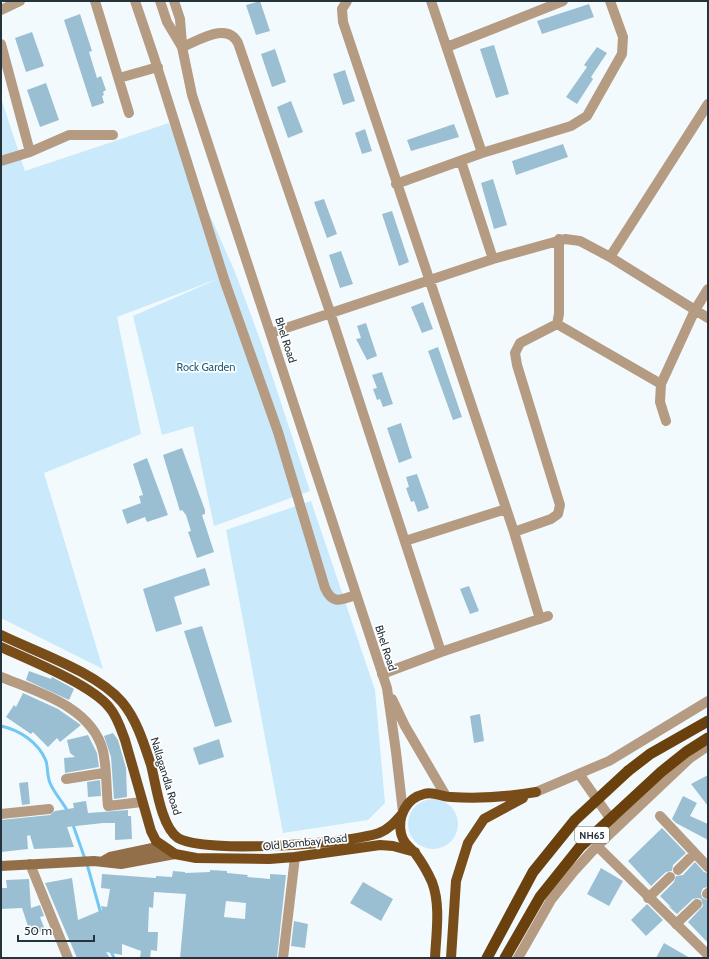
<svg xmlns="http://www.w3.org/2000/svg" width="709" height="959" viewBox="0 0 709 959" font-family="Cabin,sans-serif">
<rect width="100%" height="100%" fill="#f3fafe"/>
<path fill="#cae9fb" d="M 1,98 L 25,171 L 169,123 L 235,272 L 261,342 L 310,491 L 214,526 L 193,426 L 162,435 L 133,316 L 220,278 L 117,317 L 141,434 L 44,473 L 103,669 L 1,618 Z
M 311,501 L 375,690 L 385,803 L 368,820 L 283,833 L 226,530 Z
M408 824a25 25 0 1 1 50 0a25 25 0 1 1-50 0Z"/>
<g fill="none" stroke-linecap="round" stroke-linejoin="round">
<path stroke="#73c7f3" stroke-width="3" d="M 1,726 C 20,730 39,743 46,761 C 48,768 47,776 50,783 C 54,793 63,802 68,812
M 72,822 L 85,859
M 87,864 L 101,914
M 110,949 L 114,958"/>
</g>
<path fill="#9abfd3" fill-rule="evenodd" d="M 260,1 L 270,31 L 256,35 L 246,5 Z
M 589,4 L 594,17 L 542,34 L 537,21 Z
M 80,14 L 92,51 L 89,52 L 97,78 L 101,76 L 106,90 L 103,92 L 104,95 L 102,96 L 104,103 L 92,107 L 64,20 Z
M 32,32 L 44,66 L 26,72 L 15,38 Z
M 494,45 L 509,94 L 496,98 L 480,49 Z
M 597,47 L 607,53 L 591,77 L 593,79 L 577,104 L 566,97 L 587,67 L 584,65 Z
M 275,49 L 286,82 L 272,87 L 261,54 Z
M 345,70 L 355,101 L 343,105 L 333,74 Z
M 46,83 L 59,120 L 40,127 L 27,90 Z
M 291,101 L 303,132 L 288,138 L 277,107 Z
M 454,124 L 459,137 L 411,151 L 407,140 Z
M 365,129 L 372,151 L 362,154 L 355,133 Z
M 563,144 L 568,157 L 516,175 L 512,161 Z
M 493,179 L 507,225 L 494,229 L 481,183 Z
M 324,199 L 337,234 L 327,238 L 314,202 Z
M 392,211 L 409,262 L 399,266 L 382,214 Z
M 341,251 L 353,284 L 340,288 L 329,255 Z
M 423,302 L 433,329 L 422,333 L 411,307 Z
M 366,323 L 377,356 L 367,360 L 356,339 L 361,338 L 357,326 Z
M 438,347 L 462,417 L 453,420 L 428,351 Z
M 382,372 L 393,404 L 383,407 L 380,399 L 377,400 L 373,389 L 377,388 L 372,375 Z
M 401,423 L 412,458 L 399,463 L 387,428 Z
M 182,448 L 205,510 L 205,514 L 202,515 L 214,552 L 197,558 L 188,532 L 191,531 L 186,515 L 182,510 L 180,511 L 163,455 Z
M 147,458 L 168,515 L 147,522 L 145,517 L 127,524 L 122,510 L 141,503 L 139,496 L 143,495 L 133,464 Z
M 417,474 L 429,508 L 418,512 L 414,501 L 411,502 L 406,488 L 409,487 L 406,477 Z
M 205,568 L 210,585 L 174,597 L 182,624 L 156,632 L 143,589 Z
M 469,586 L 479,611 L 470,614 L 460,589 Z
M 202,626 L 232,722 L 215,727 L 184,631 Z
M 29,671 L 51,679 L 52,677 L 74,689 L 69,700 L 26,680 Z
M 23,693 L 58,709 L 81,725 L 60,742 L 57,738 L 48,747 L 33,732 L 31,734 L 6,717 L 14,705 L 16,707 Z
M 480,714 L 484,741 L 474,743 L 470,716 Z
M 113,733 L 118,740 L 126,768 L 127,797 L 114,799 L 111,757 L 104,736 Z
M 88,735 L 97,753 L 99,767 L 65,773 L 64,758 L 75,757 L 70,753 L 67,740 Z
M 219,739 L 224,757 L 199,765 L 193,748 Z
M 708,775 L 708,806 L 691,784 Z
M 100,780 L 101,796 L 88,797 L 87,782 Z
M 28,782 L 30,804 L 22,805 L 19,783 Z
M 683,796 L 697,803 L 690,816 L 708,824 L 708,840 L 676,823 L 672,819 Z
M 86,801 L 88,813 L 128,810 L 128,816 L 131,816 L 132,839 L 115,840 L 115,823 L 103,823 L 67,827 L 74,847 L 34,849 L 30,835 L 27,836 L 28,849 L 1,852 L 1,820 L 50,815 L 55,811 L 74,808 L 73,803 Z
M 662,828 L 686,853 L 673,865 L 672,871 L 666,872 L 651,886 L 628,861 Z
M 695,862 L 704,872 L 708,873 L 708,887 L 703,888 L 701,893 L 702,898 L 708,900 L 708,943 L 688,922 L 703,906 L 701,899 L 698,898 L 693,899 L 677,914 L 667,905 L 672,908 L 660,896 L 674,882 L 676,876 L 683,875 Z
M 601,868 L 623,881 L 609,906 L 587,894 Z
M 210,870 L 227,871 L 227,873 L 248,875 L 247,877 L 270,879 L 270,874 L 286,875 L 277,958 L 180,958 L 186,894 L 154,892 L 153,908 L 149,907 L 148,932 L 158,932 L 157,951 L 151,950 L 150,958 L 140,958 L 141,951 L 122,944 L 122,955 L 106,952 L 110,958 L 77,958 L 45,883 L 72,878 L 78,920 L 102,910 L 101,906 L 107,907 L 110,889 L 101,888 L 102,874 L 156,878 L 156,876 L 172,877 L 173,871 L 185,872 L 185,873 L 210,872 ZM 226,901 L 246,903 L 245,919 L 224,917 Z
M 29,879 L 31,908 L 40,905 L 44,916 L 40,917 L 45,930 L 31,935 L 22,908 L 1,909 L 1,888 L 7,888 L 6,880 Z
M 363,882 L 393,899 L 381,921 L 350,903 Z
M 647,904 L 663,920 L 646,936 L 631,920 Z
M 294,921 L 308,924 L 305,948 L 291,946 Z
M 664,943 L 690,958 L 656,958 Z"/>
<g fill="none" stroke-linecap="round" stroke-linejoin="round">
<path stroke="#b59b82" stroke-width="10" d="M 95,1 L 129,113
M 135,1 L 154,57 L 225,282 L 278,432 L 325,588 C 333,606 342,599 356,595
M 347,1 L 342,9 L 343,22 L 514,532 L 540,619
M 431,1 L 482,153
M 1,10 L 20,1
M 1,44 L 30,152
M 182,47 C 198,41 227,21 238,43 L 330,312 L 441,652 L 548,616
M 447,47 L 563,1
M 119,78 L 158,67
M 1,161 L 30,152 L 69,135 L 113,135
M 461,161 L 493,259
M 396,184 L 482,153 L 571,126 L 587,116 L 622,54 L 623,37 L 610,1
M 610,257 L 708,104
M 557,324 L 661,384
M 271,333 L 493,259 L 565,239 L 580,241 L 610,257 L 708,318
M 666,421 L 660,402 L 661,384 L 695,310 L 708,289
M 514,532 L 551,519 L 558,514 L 560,505 L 517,365 L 515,353 L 520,343 L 557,324 L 559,314 L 559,239
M 405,541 L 506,509
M 382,674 L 441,652
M 1,677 C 38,692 92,707 103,751 C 107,769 106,789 108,806 L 142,802
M 66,779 L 104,773
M 1,814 L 49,809
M 660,816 L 708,867
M 30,864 L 68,958
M 678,870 L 695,853
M 707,894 L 708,893
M 648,898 L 670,877
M 676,924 L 697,904
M 283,958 L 295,857"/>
<path stroke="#b59b82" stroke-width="10" d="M 160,1 L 167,22 L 182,47 L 192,95 L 387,688 L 396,752 L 403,812
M 174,1 L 180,19 L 182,44
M 392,699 L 405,726 L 446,796
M 579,774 L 615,825
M 536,792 L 609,761 L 708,701
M 597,846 L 708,955
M 518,958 L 551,900 L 575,870 L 597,846 L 690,758 L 708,746"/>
<path stroke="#926e49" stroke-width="10" d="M 103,861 L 110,857 L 162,846
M 1,866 L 94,861 L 121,864 L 175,854"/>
<path stroke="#794d1a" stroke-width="10" d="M 1,635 C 38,653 96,672 122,702 C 137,720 144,744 151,765 C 156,784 161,827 178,838 C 205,854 348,844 379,833 C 389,829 395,822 402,814
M 1,647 C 29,660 90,684 109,707 C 117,716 121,729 125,740 L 151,831 L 156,841 L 175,854 L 196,858 L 269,859 L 295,857 L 380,845 L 393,846 L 415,852
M 435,958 C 436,935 441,905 432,882 C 428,873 421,861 415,853 C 413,851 411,849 409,847 C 398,837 398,820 405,808 C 409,801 416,796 424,794 C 434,791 441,797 451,797 C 480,799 507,797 536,792
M 451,958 L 456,881 L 468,843 L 484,819 L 523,798"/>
<path stroke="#6a410d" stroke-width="11" d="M 628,771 L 650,754 L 708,721"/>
<path stroke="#6a410d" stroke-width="11" d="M 487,958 L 533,872 L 575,820 L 628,771
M 505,958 L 540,897 L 580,847 L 661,772 L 686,752 L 708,738"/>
</g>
<g text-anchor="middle" stroke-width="3.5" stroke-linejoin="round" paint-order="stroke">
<rect fill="#fff" stroke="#667076" stroke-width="1" x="575" y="827" width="34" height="16" rx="3"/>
<g font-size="10" font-weight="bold" fill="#25333b">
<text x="592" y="839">NH65</text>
</g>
<g font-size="11" fill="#25333b" stroke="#fff">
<text transform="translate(286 340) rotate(72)" y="4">Bhel Road</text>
<text transform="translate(386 648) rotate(72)" y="4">Bhel Road</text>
<text transform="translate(166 776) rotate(73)" y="4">Nallagandla Road</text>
<text transform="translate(305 842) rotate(-6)" y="4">Old Bombay Road</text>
</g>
<g font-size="11" fill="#1c5c7a" stroke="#fff">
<text x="206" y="371">Rock Garden</text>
</g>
</g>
<rect width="709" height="959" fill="none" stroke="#25333b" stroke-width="4"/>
<path d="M18 935v6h76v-6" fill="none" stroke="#25333b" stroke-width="2"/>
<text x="24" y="935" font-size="12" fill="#25333b" stroke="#ffffff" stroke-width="3" paint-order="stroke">50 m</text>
</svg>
